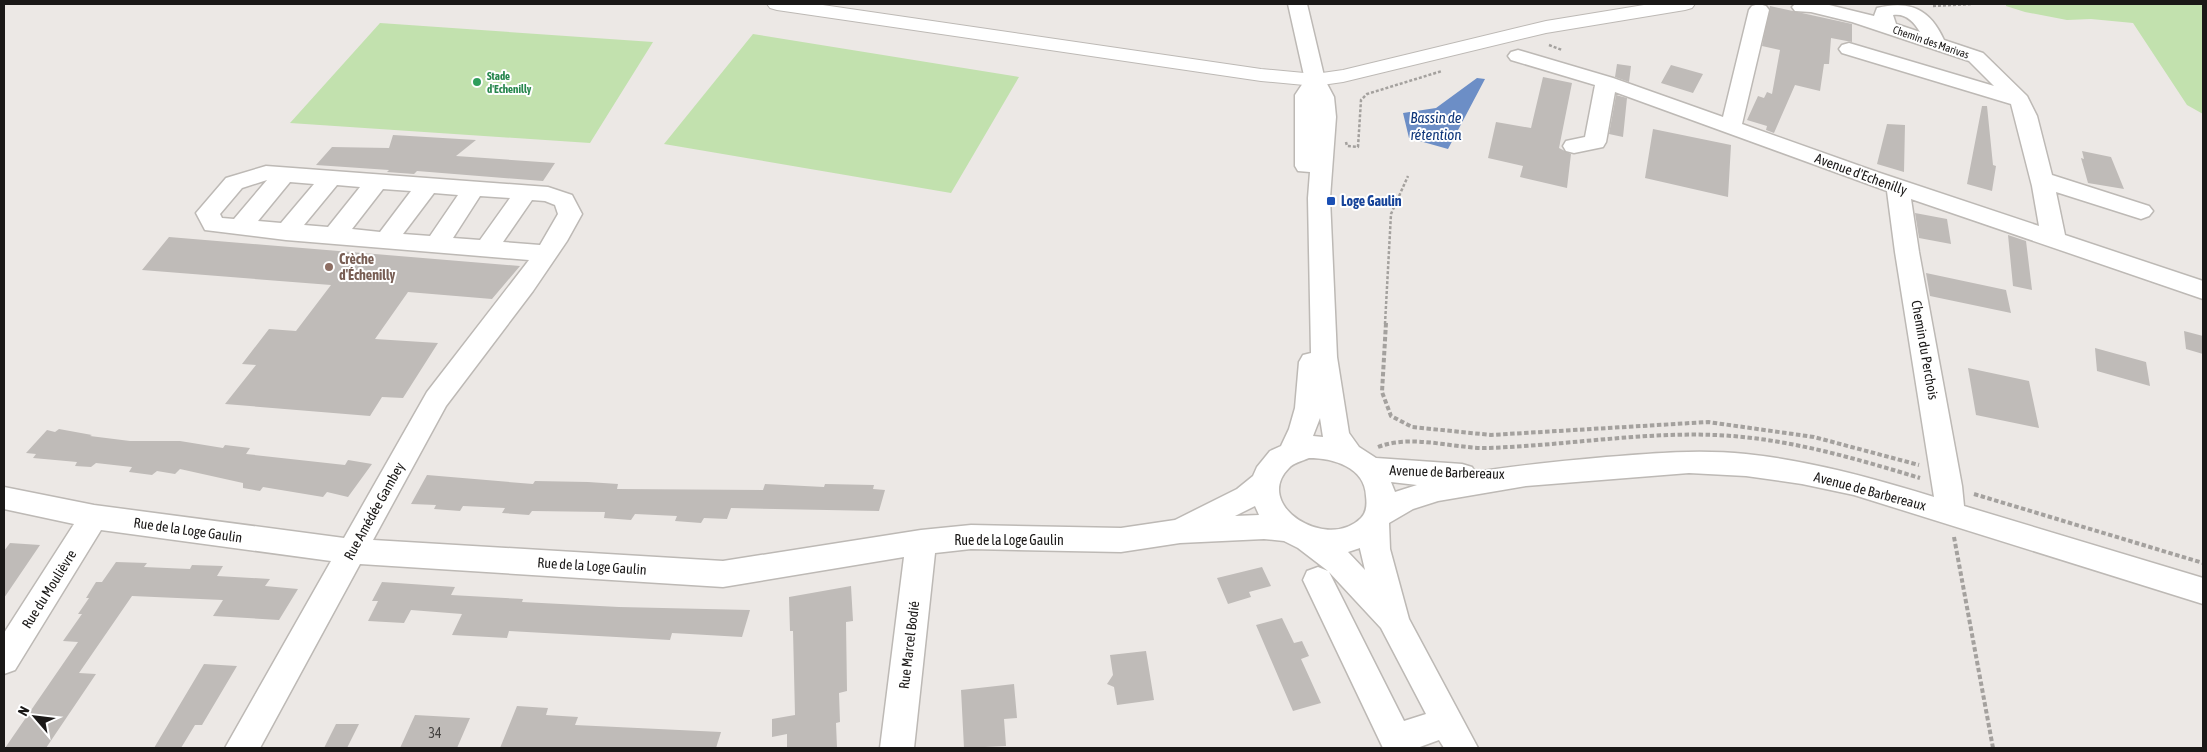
<svg xmlns="http://www.w3.org/2000/svg" width="2207" height="752" viewBox="0 0 2207 752" font-family="'Asap Condensed',sans-serif">
<rect width="100%" height="100%" fill="#ece8e5"/>
<path fill="#c2e1ae" d="M 2006,4 L 2203,4 L 2203,114 L 2187,105 L 2133,23 L 2091,19 L 2067,20 L 2025,12 L 2006,6 Z
M 380,23 L 653,42 L 590,143 L 290,123 Z
M 753,34 L 1019,77 L 951,193 L 664,144 Z"/>
<path fill="#6c8ec6" d="M 1477,78 L 1485,79 L 1448,149 L 1409,138 L 1403,113 L 1436,108 Z"/>
<path fill="#bfbbb8" d="M 1770,6 L 1852,24 L 1852,42 L 1831,38 L 1829,64 L 1824,64 L 1820,91 L 1795,85 L 1774,133 L 1766,130 L 1767,126 L 1747,120 L 1758,96 L 1764,98 L 1767,92 L 1772,94 L 1780,50 L 1762,46 Z
M 1617,64 L 1631,66 L 1629,82 L 1615,77 Z
M 1671,65 L 1703,74 L 1693,93 L 1661,83 Z
M 1543,77 L 1572,83 L 1559,148 L 1571,154 L 1567,188 L 1520,177 L 1523,166 L 1488,158 L 1496,122 L 1531,128 Z
M 1616,95 L 1627,98 L 1623,137 L 1609,134 Z
M 1982,106 L 1987,106 L 1993,165 L 1996,166 L 1992,191 L 1967,184 Z
M 1887,124 L 1905,125 L 1904,172 L 1877,164 Z
M 1653,129 L 1731,145 L 1728,197 L 1645,178 Z
M 393,135 L 476,140 L 456,156 L 555,163 L 543,181 L 417,171 L 414,174 L 387,172 L 389,170 L 316,165 L 332,147 L 389,148 Z
M 2082,151 L 2111,157 L 2124,189 L 2088,183 L 2081,158 L 2084,159 Z
M 1915,213 L 1947,219 L 1951,244 L 1919,238 Z
M 2008,235 L 2026,241 L 2032,290 L 2013,286 Z
M 169,237 L 520,266 L 492,299 L 408,292 L 375,339 L 438,343 L 403,398 L 382,397 L 370,416 L 225,404 L 256,365 L 242,364 L 269,329 L 296,331 L 331,285 L 142,270 Z
M 1926,273 L 2006,290 L 2011,313 L 1930,296 Z
M 2184,331 L 2203,336 L 2203,354 L 2186,349 Z
M 2095,348 L 2146,362 L 2150,386 L 2097,371 Z
M 1968,368 L 2029,381 L 2039,428 L 1976,415 Z
M 59,429 L 92,435 L 90,436 L 130,441 L 180,441 L 223,448 L 225,445 L 250,448 L 246,454 L 345,465 L 348,460 L 372,464 L 348,497 L 327,492 L 323,497 L 263,487 L 260,491 L 243,488 L 243,483 L 180,469 L 175,474 L 157,471 L 152,475 L 129,472 L 132,467 L 96,463 L 91,467 L 75,466 L 77,462 L 33,458 L 36,454 L 26,453 L 47,430 L 55,432 Z
M 427,475 L 533,484 L 535,481 L 588,482 L 618,484 L 617,489 L 763,490 L 765,484 L 824,487 L 825,484 L 874,485 L 873,489 L 885,490 L 879,511 L 731,508 L 727,519 L 704,518 L 701,523 L 675,521 L 677,516 L 635,514 L 631,520 L 604,518 L 605,512 L 532,511 L 529,515 L 502,513 L 505,508 L 463,506 L 460,511 L 434,509 L 436,505 L 411,504 Z
M 10,543 L 40,545 L 4,598 L 4,551 Z
M 116,562 L 147,563 L 144,567 L 190,569 L 192,565 L 223,566 L 217,576 L 270,579 L 265,586 L 298,589 L 279,620 L 213,616 L 223,600 L 132,596 L 79,673 L 96,674 L 46,748 L 5,748 L 78,642 L 63,641 L 82,614 L 78,614 L 89,598 L 86,598 L 96,582 L 102,582 Z
M 1262,567 L 1271,586 L 1249,592 L 1251,597 L 1228,604 L 1217,578 Z
M 382,582 L 455,587 L 451,595 L 523,599 L 522,602 L 619,607 L 750,610 L 742,637 L 672,633 L 670,640 L 509,631 L 507,638 L 452,635 L 462,614 L 411,610 L 404,623 L 368,621 L 378,601 L 372,601 Z
M 851,586 L 853,621 L 846,622 L 847,691 L 839,693 L 840,722 L 836,723 L 837,748 L 787,748 L 787,734 L 772,737 L 772,719 L 795,715 L 793,631 L 790,631 L 789,597 Z
M 1282,618 L 1294,643 L 1302,641 L 1309,656 L 1301,659 L 1321,703 L 1293,711 L 1256,625 Z
M 1146,651 L 1154,700 L 1117,705 L 1114,687 L 1107,684 L 1113,675 L 1110,655 Z
M 204,664 L 237,666 L 202,725 L 195,725 L 181,748 L 154,748 Z
M 1014,684 L 1017,718 L 1004,719 L 1006,746 L 964,748 L 961,690 Z
M 517,706 L 548,708 L 546,715 L 578,717 L 575,725 L 721,732 L 716,748 L 500,748 Z
M 415,715 L 470,718 L 457,748 L 400,748 Z
M 336,724 L 359,724 L 347,748 L 324,748 Z"/>
<g fill="none" stroke-linecap="round" stroke-linejoin="round">
<defs>
<path id="minor" d="M 1288,4 L 1307,4 L 1325,80 L 1334,97 L 1336,117 L 1330,198 L 1337,357 L 1349,433 L 1359,447 L 1376,458 L 1462,464 L 1472,467 L 1475,472 C 1519,465 1562,461 1606,457 C 1653,453 1700,449 1746,454 C 1811,461 1872,478 1934,497 L 1895,252 L 1887,191 L 1615,92 L 1606,142 L 1603,147 L 1574,153 L 1566,151 L 1563,146 L 1566,141 L 1585,137 L 1595,85 L 1511,60 L 1508,56 L 1511,52 L 1518,50 L 1525,52 L 1613,78 L 1723,117 L 1749,10 L 1752,6 L 1759,4 L 1766,6 L 1769,10 L 1742,124 L 1877,172 L 2039,226 L 2032,186 L 2011,104 L 1842,53 L 1839,49 L 1842,45 L 1849,43 L 1994,86 L 1969,61 L 1852,22 L 1811,12 L 1795,11 L 1792,7 L 1795,4 L 1825,4 L 1874,16 L 1877,8 C 1910,0 1930,9 1944,40 L 1983,53 L 2027,96 L 2037,116 L 2052,175 L 2149,206 L 2153,211 L 2149,216 L 2141,219 L 2056,192 L 2065,235 L 2203,281 L 2203,299 L 1911,199 L 1919,252 L 1962,486 L 1964,506 L 2203,578 L 2203,604 L 1854,495 L 1802,484 L 1746,476 L 1689,473 L 1526,486 L 1438,501 L 1413,509 L 1389,523 L 1390,549 L 1409,619 L 1478,748 L 1444,748 L 1439,740 L 1417,748 L 1383,748 L 1303,580 L 1307,571 L 1318,567 L 1328,571 L 1298,548 L 1284,541 L 1264,539 L 1180,543 L 1121,552 L 971,549 L 935,553 L 914,748 L 880,748 L 904,557 L 723,587 L 360,564 L 260,748 L 225,748 L 331,561 L 101,530 L 15,670 L 4,674 L 4,633 L 74,524 L 4,509 L 4,487 L 94,505 L 344,538 L 427,392 L 529,260 L 286,240 L 205,230 L 196,213 L 226,178 L 266,166 L 548,187 L 572,195 L 582,214 L 567,241 L 533,291 L 446,406 L 373,540 L 723,561 L 921,530 L 971,525 L 1121,528 L 1175,520 L 1237,489 L 1253,476 L 1257,467 L 1270,451 L 1281,446 L 1289,429 L 1295,408 L 1299,362 L 1303,355 L 1311,353 L 1308,198 L 1310,172 L 1298,171 L 1295,166 L 1295,95 L 1305,80 ZM 1893,15 C 1906,13 1914,22 1920,32 L 1896,24 ZM 267,180 L 234,219 L 222,218 L 220,214 L 242,188 ZM 290,182 L 314,184 L 281,223 L 258,221 ZM 337,185 L 360,187 L 328,227 L 304,225 ZM 383,189 L 411,191 L 380,232 L 352,229 ZM 434,193 L 458,195 L 430,236 L 403,234 ZM 480,196 L 510,198 L 480,240 L 453,238 ZM 532,200 L 545,201 L 555,205 L 558,214 L 540,245 L 503,242 ZM 1320,418 L 1323,437 L 1313,436 ZM 1309,458 C 1333,458 1365,467 1366,496 C 1367,504 1367,512 1361,518 C 1327,552 1252,505 1289,468 C 1293,463 1302,461 1309,458 ZM 1391,482 L 1417,485 L 1395,492 ZM 1255,506 L 1259,515 L 1235,516 ZM 1360,548 L 1360,549 L 1365,570 L 1348,552 ZM 1329,572 L 1381,628 L 1426,714 L 1404,721 Z"/>
<path id="highway" d="M 767,4 L 816,4 L 1261,69 L 1315,74 L 1343,70 L 1546,21 L 1650,4 L 1695,4 L 1692,8 L 1685,10 L 1546,33 L 1343,82 L 1315,86 L 1261,81 L 777,10 L 770,8 Z"/>
</defs>
<use href="#minor" stroke="#bdb9b5" stroke-width="3"/>
<use href="#highway" stroke="#bdb9b5" stroke-width="2"/>
<path stroke="#a4a19e" stroke-width="2.5" stroke-dasharray="3 2" stroke-linecap="butt" d="M 1933,6 L 1973,4
M 1549,45 L 1562,50
M 1346,142 L 1347,146 L 1358,147 L 1361,100 L 1367,94 L 1442,71
M 1385,324 L 1391,214 L 1408,176"/>
<path stroke="#a4a19e" stroke-width="4" stroke-dasharray="4.5 2.5" stroke-linecap="butt" d="M 1386,323 L 1382,392 L 1391,416 L 1412,427 L 1491,435 L 1708,422 L 1814,437 L 1919,465
M 1378,447 C 1412,434 1450,448 1485,448 C 1562,446 1639,432 1716,435 C 1786,438 1854,458 1920,478
M 1974,494 L 2203,563
M 1954,537 L 1993,748"/>
<use href="#minor" fill="#fff" fill-rule="evenodd"/>
<use href="#highway" fill="#fff" fill-rule="evenodd"/>
</g>
<circle fill="#2e9e5b" stroke="#fff" stroke-width="2" cx="477" cy="82" r="5"/>
<rect fill="#1a4fb4" stroke="#fff" stroke-width="2" x="1326" y="196" width="10" height="10" rx="2.5"/>
<circle fill="#8d6e63" stroke="#fff" stroke-width="2" cx="329" cy="267" r="5"/>
<g text-anchor="middle" stroke-width="4" stroke-linejoin="round" paint-order="stroke">
<g font-size="11" fill="#1a1817" stroke="#fff">
<text transform="translate(1931 42) rotate(19)" y="4">Chemin des Marivas</text>
</g>
<g font-size="11" font-weight="bold" fill="#27864d" stroke="#fff" text-anchor="start">
<text x="487" y="80">Stade<tspan x="487" dy="13">d'Echenilly</tspan></text>
</g>
<g font-size="14" fill="#1a1817" stroke="#fff">
<text transform="translate(1861 174) rotate(20)" y="5">Avenue d'Echenilly</text>
<text transform="translate(1925 350) rotate(80)" y="5">Chemin du Perchois</text>
<text transform="translate(1447 472) rotate(2)" y="5">Avenue de Barbereaux</text>
<text transform="translate(1870 491) rotate(15)" y="5">Avenue de Barbereaux</text>
<text transform="translate(374 511) rotate(-61)" y="5">Rue Amédée Gambey</text>
<text transform="translate(188 530) rotate(8)" y="5">Rue de la Loge Gaulin</text>
<text x="1009" y="545">Rue de la Loge Gaulin</text>
<text transform="translate(592 566) rotate(4)" y="5">Rue de la Loge Gaulin</text>
<text transform="translate(49 589) rotate(-58)" y="5">Rue du Moulièvre</text>
<text transform="translate(909 645) rotate(-83)" y="5">Rue Marcel Bodié</text>
</g>
<g font-size="14" font-weight="bold" fill="#164399" stroke="#fff" text-anchor="start">
<text x="1341" y="206">Loge Gaulin</text>
</g>
<g font-size="14" font-weight="bold" fill="#785e54" stroke="#fff" text-anchor="start">
<text x="339" y="264">Crèche<tspan x="339" dy="16">d'Échenilly</tspan></text>
</g>
<g font-size="14" fill="#43413f">
<text x="435" y="738">34</text>
</g>
<g font-size="15" font-style="italic" fill="#0e367a" stroke="#fff">
<text x="1436" y="123">Bassin de<tspan x="1436" dy="17">rétention</tspan></text>
</g>
</g>
<rect width="2207" height="752" fill="none" stroke="#1a1817" stroke-width="10"/>
<g transform="translate(35 717) rotate(298)" stroke="#ffffff" stroke-width="4" paint-order="stroke">
<path d="M0-4L9 19L0 12L-9 19Z" fill="#1a1817"/>
<text y="-8" font-size="14" font-weight="bold" text-anchor="middle" fill="#1a1817">N</text>
</g>
</svg>
